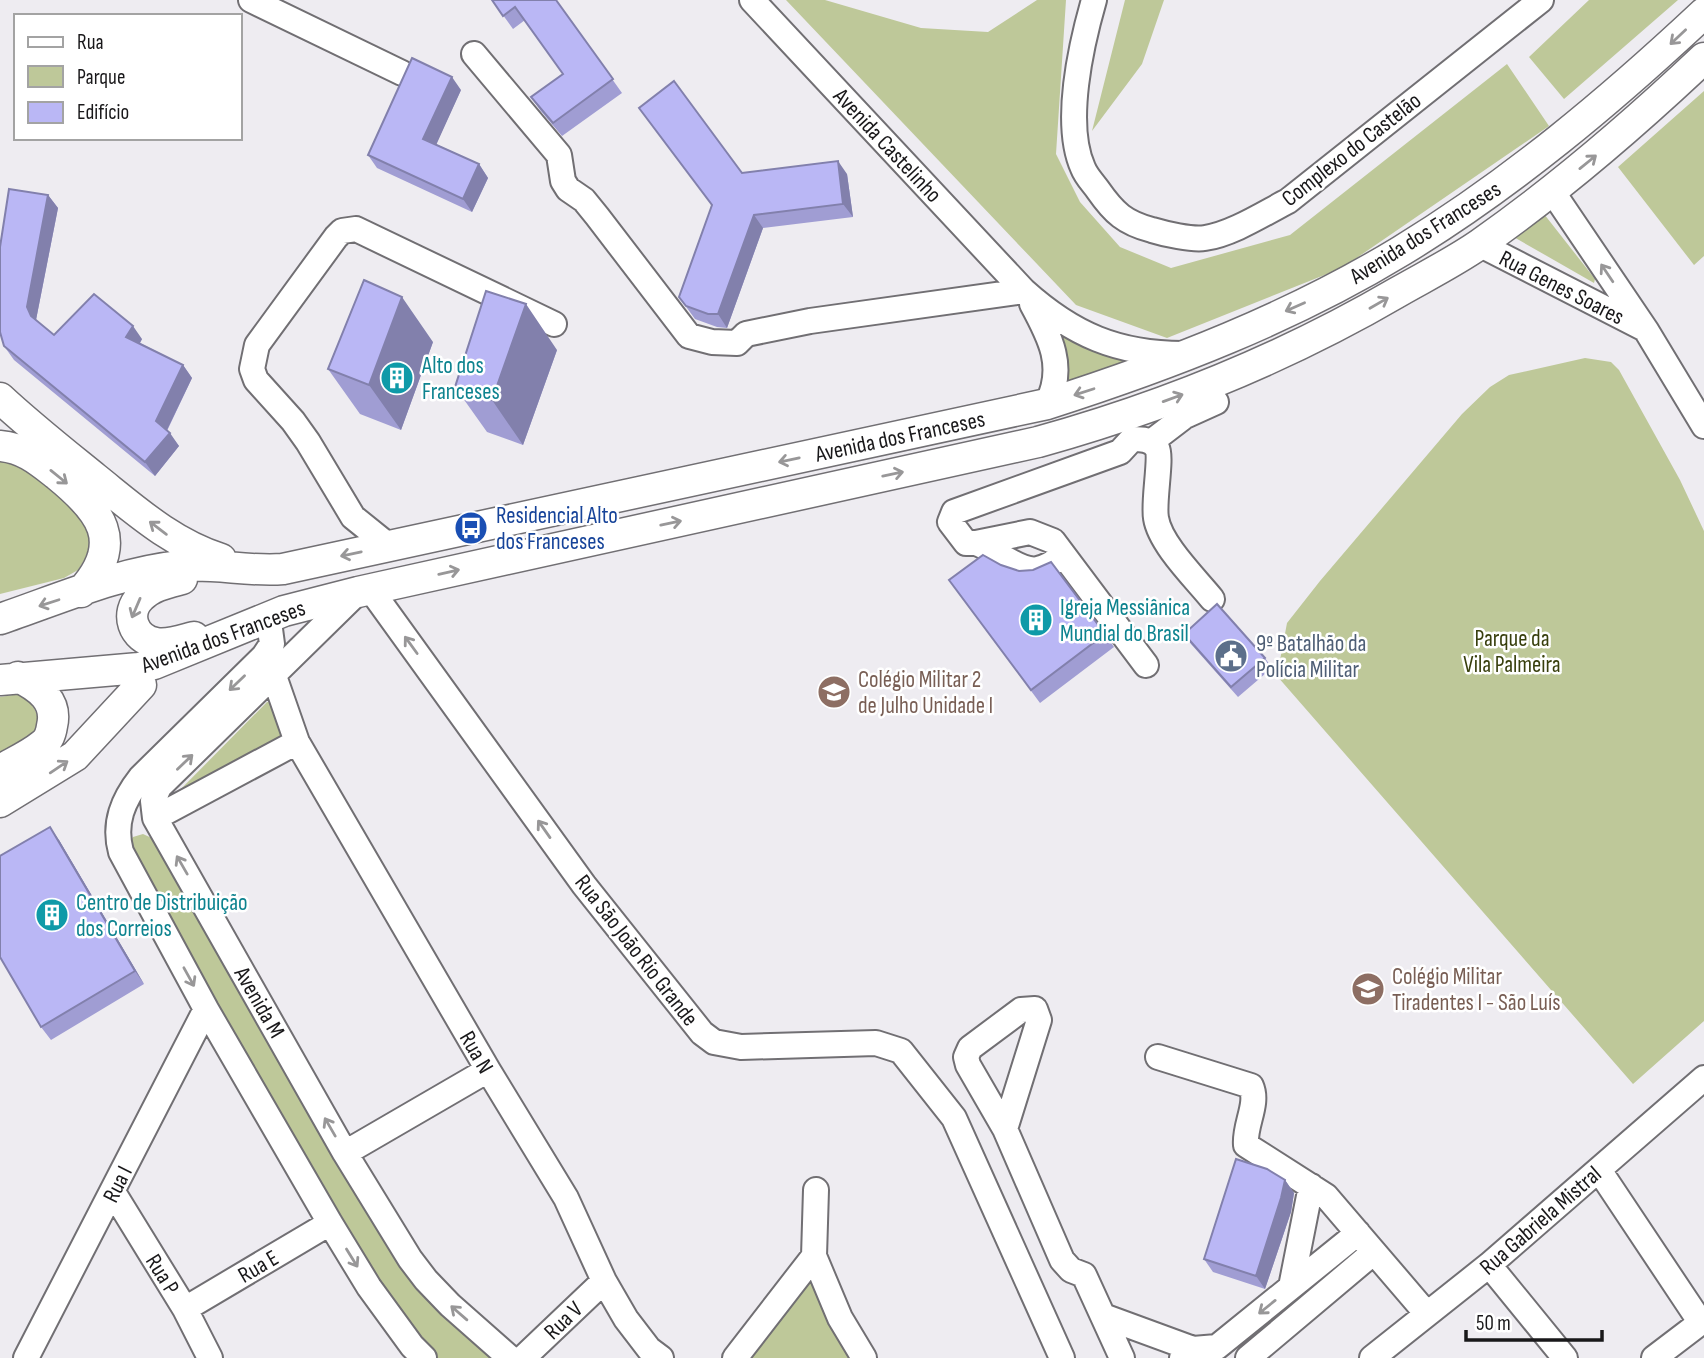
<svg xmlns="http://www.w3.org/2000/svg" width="1704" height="1358" viewBox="0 0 1704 1358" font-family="'Sofia Sans Condensed',sans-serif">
<rect width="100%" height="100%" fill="#eeecf1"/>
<path fill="#bec899" d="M 786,0 L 825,0 L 921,28 L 988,32 L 1037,0 L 1066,0 L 1056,154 L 1080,202 L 1120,247 L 1171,268 L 1290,235 L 1507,64 L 1549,126 L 1342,268 L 1167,338 L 1076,305 Z
M 1125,0 L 1164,0 L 1142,64 L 1092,131 Z
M 1589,0 L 1678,0 L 1564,99 L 1529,57 Z
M 1704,91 L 1704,256 L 1694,265 L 1618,167 Z
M 1544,214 L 1595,279 L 1594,283 L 1512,236 Z
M 1054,325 L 1131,356 L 1130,362 L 1067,381 Z
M 1585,358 L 1611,362 L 1619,370 L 1680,480 L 1704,531 L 1704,1021 L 1633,1084 L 1277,676 L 1287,623 L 1320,581 L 1462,414 L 1490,387 L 1509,375 Z
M 0,454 L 27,466 L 84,517 L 90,543 L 85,559 L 78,570 L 64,578 L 0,594 Z
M 19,694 C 34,703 46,720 30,737 C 22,744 9,749 0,755 L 0,697 Z
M 267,702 L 274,703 L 283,735 L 174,796 Z
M 143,834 L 156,840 L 414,1281 L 437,1310 L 492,1358 L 437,1358 L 418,1341 L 392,1307 L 129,855 L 129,845 L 133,837 Z
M 814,1276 L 853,1358 L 747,1358 Z"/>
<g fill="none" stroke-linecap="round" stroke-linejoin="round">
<defs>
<path id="minor" d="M 251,0 L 402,73
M 752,0 L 1024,291 C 1073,335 1118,354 1183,354
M 1094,0 C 1081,45 1063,124 1083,168 C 1086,176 1093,183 1098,190 C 1114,213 1125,223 1152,230 C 1165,234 1192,240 1205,238 C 1232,234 1263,214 1288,201 L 1541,0
M 474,54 L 559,155 L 563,181 L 568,189 L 584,200 L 597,216 L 689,336 L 712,342 L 737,343 L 746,334 L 810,321 L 1024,291
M 1552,191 L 1646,330 L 1704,426
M 1479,244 L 1645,329
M 1032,304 C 1050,337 1066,367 1047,404
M 1151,442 L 1185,416 L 1216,402
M 976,543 C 994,549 1021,573 1038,569 C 1047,567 1056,561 1063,556
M 389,546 L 353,517 L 308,442 L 293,421 L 256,380 L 252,369 L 257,345 L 336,237 L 342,231 L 356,229 L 554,324
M 371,590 L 584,885 L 702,1033 L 714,1042 L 741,1047 L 876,1043 L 901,1051 L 954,1118 L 1062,1358
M 358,592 L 159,787 L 153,801 L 155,818 L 345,1153 L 410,1259 L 426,1280 L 450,1305 L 510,1358
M 270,629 L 272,644 L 264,656 L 141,777 C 123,800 113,823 121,852 L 206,1009 L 330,1223 L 369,1287 L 412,1346 L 424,1358
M 1146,665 L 1053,541 L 1030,532 L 976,543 L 966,543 L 950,522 L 954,512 L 1120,452 L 1132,439 C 1141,439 1151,439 1157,448 C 1162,458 1153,502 1156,518 C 1160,544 1195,578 1212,599
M 274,676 L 297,742 L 488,1070 L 566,1198 L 604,1281 L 626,1319 L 649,1349 L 661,1358
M 155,818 L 297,742
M 1158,1057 L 1251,1086 C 1259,1104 1244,1125 1246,1145 L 1326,1196 L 1427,1314
M 1005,1129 L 1039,1020 L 1035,1009 L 1021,1010 L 970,1048 L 966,1057 L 968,1065 L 1005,1129 L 1062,1260 L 1071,1270 L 1084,1275 L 1122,1358
M 345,1153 L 488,1070
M 1599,1170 L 1701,1323
M 816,1190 L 814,1256 L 840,1318 L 864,1358
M 113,1192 L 185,1309 L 210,1358
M 1489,1265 L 1565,1358
M 1291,1287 L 1311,1186
M 185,1309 L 330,1223
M 1103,1316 L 1193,1349
M 26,1358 L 206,1009
M 523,1358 L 604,1281
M 735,1358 L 814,1256
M 1182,1358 L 1193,1349 L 1217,1347 L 1358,1233
M 1248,1358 L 1374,1252
M 1372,1358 L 1489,1265 L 1704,1078
M 1654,1358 L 1704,1320"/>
<path id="major" d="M 0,398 C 30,426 63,452 95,478 C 135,510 171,543 221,559
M 0,446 C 24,448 39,461 57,475 C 100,510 127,542 81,592
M 182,579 C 167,583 152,586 141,597 C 124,613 133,639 156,643 C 169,645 182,640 194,637
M 0,619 C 59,599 119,572 181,566 C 215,563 249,572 283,569 L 1047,404 C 1169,365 1291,318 1401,251 C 1511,184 1610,101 1704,13
M 0,680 L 139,668 L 154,664 L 284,611 L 358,592 L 1038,442 C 1164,407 1285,358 1398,292 C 1426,276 1454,262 1480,244 C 1560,188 1633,125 1704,58
M 0,770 C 14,762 30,755 42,745 C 48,741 51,733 52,726 C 58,701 39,687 18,677
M 0,802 L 75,756 L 141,685"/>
</defs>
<use href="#minor" stroke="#716f73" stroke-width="28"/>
<use href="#major" stroke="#716f73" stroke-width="33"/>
<use href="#minor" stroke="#fff" stroke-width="24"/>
<use href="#major" stroke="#fff" stroke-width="30"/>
</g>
<path fill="#a09dd3" d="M 492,0 L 556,0 L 622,93 L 562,136 L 540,110 L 531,97 L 563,74 L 525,20 L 513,29 Z
M 461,90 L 436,144 L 479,164 L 488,178 L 472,212 L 377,168 L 368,155 Z
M 742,173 L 847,174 L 853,217 L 763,228 L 727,328 L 717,327 L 695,319 L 679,297 Z
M 48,195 L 58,208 L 36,320 L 54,335 L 142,339 L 140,343 L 183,365 L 192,378 L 167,431 L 179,446 L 155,476 L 14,360 L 4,346 Z
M 433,342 L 401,430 L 360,414 L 328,369 Z
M 557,350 L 523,445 L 487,432 L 455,387 Z
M 1001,565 L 1019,571 L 1105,634 L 1114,647 L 1040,703 L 959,593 Z
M 1184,634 L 1265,658 L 1272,668 L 1238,697 L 1191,644 Z
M 59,840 L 144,984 L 51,1040 L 41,1027 Z
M 1285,1180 L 1294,1193 L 1291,1212 L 1265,1289 L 1213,1272 L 1204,1259 Z"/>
<path fill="#8280ac" d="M 452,77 L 461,90 L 433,152 L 423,139 Z
M 838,161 L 847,174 L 853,217 L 843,204 Z
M 479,164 L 488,178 L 472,212 L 463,199 Z
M 48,195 L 58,208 L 36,320 L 31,316 L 27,307 Z
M 754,215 L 763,228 L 727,328 L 718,314 Z
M 402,297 L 433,342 L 401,430 L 369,385 Z
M 526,304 L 557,350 L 523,445 L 492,400 Z
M 133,326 L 142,339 L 136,350 L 126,337 Z
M 183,365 L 192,378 L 165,434 L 156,421 Z
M 170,433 L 179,446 L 155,476 L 145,462 Z
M 50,827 L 59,840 L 144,984 L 135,971 Z
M 1285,1180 L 1294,1193 L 1291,1212 L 1265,1289 L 1256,1276 Z"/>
<path fill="#bab7f5" stroke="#8280ac" stroke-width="2" d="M 492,0 L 556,0 L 613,79 L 553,123 L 531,97 L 563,74 L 515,7 L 503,16 Z
M 412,58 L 452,77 L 423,139 L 479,164 L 463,199 L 368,155 Z
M 674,81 L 742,173 L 838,161 L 843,204 L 754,215 L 718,314 L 708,314 L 686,306 L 679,297 L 712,205 L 639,108 Z
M 9,189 L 48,195 L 27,307 L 31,316 L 54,335 L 94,294 L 133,326 L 126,337 L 183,365 L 156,421 L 170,433 L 145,462 L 4,346 L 0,332 L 0,247 Z
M 364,280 L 402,297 L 369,385 L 328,369 Z
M 486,291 L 526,304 L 492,400 L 455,387 Z
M 983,555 L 1001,565 L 1019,571 L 1033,570 L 1051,562 L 1105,634 L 1031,690 L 949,580 Z
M 1217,604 L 1265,658 L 1231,687 L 1184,634 Z
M 50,827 L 135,971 L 41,1027 L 0,957 L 0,856 Z
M 1236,1159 L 1267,1169 L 1285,1180 L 1281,1198 L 1256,1276 L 1204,1259 Z"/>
<defs><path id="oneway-shaft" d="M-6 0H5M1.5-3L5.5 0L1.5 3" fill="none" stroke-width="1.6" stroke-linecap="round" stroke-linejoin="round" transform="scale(1.75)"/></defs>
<g stroke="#989798">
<use href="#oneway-shaft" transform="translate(1678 37) rotate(137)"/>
<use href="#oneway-shaft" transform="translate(1588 162) rotate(-39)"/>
<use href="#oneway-shaft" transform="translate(1607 273) rotate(-124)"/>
<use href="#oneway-shaft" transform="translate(1379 303) rotate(-30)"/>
<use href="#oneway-shaft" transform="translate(1295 307) rotate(156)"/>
<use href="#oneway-shaft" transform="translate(1084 392) rotate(162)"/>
<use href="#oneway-shaft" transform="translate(1173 398) rotate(-20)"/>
<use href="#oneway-shaft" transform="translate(789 460) rotate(168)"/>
<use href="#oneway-shaft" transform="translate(893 474) rotate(-12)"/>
<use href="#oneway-shaft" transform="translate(59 477) rotate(39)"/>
<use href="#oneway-shaft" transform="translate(671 523) rotate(-12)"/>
<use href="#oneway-shaft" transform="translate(158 528) rotate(-143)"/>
<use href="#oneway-shaft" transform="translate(351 554) rotate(168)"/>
<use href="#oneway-shaft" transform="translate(449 572) rotate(-13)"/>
<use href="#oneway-shaft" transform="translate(49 603) rotate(162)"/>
<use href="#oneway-shaft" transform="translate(136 608) rotate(113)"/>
<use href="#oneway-shaft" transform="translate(411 645) rotate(-126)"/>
<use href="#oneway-shaft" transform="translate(237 683) rotate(136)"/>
<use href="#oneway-shaft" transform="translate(185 762) rotate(-44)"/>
<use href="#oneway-shaft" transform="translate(59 767) rotate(-34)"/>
<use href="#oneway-shaft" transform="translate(544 829) rotate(-125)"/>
<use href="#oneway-shaft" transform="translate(182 865) rotate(-120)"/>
<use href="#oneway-shaft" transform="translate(189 977) rotate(61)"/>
<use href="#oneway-shaft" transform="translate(330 1127) rotate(-120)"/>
<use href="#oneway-shaft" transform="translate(352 1258) rotate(58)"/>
<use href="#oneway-shaft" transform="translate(1267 1307) rotate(141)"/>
<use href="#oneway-shaft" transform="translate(459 1313) rotate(-139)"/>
</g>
<defs>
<symbol id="building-disc" viewBox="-11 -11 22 22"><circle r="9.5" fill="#0f9aa8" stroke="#fff"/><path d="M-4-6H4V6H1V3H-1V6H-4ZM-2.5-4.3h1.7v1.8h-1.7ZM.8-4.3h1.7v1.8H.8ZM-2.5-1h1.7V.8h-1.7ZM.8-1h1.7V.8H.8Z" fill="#fff"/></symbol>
<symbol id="bus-disc" viewBox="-11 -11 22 22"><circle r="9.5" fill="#1a4fb4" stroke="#fff"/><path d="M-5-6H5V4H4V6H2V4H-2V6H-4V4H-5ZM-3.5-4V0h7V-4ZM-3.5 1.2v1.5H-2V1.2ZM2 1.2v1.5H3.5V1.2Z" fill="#fff"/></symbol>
<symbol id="civic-disc" viewBox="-11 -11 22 22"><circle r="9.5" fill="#5c6f8a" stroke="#fff"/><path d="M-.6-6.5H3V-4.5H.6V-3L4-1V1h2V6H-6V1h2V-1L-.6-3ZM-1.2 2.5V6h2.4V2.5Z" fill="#fff"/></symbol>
<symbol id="school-disc" viewBox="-11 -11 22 22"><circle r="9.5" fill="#8d6e63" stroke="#fff"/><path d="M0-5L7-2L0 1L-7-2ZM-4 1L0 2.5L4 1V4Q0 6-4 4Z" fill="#fff"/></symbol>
</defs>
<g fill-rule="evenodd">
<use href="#building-disc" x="378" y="359" width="38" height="38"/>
<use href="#bus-disc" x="452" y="509" width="38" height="38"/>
<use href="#building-disc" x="1017" y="601" width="38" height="38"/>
<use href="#civic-disc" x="1212" y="637" width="38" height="38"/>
<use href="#school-disc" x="815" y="673" width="38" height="38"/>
<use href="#building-disc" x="33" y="896" width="38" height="38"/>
<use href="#school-disc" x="1349" y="970" width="38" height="38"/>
</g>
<g text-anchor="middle" stroke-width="5" stroke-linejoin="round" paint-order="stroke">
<g font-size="23" fill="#19181a" stroke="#fff">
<text transform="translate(888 145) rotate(47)" y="8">Avenida Castelinho</text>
<text transform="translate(1351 149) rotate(-38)" y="8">Complexo do Castelão</text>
<text transform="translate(1425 232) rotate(-32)" y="8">Avenida dos Franceses</text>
<text transform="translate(1562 287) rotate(27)" y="8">Rua Genes Soares</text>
<text transform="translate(900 436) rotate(-12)" y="8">Avenida dos Franceses</text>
<text transform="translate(223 636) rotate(-20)" y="8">Avenida dos Franceses</text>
<text transform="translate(637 950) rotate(52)" y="8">Rua São João Rio Grande</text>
<text transform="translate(260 1002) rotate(60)" y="8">Avenida M</text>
<text transform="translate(477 1052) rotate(60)" y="8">Rua N</text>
<text transform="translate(117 1184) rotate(-63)" y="8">Rua I</text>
<text transform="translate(1540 1220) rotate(-41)" y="8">Rua Gabriela Mistral</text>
<text transform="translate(258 1266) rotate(-30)" y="8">Rua E</text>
<text transform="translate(163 1274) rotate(58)" y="8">Rua P</text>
<text transform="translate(563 1320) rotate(-44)" y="8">Rua V</text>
</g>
<g font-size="23" fill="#0d838f" stroke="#fff" text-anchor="start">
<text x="422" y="373">Alto dos<tspan x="422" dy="26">Franceses</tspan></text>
<text x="1060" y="615">Igreja Messiânica<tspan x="1060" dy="26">Mundial do Brasil</tspan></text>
<text x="76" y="910">Centro de Distribuição<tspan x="76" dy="26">dos Correios</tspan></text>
</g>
<g font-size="23" fill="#164399" stroke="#fff" text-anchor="start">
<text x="496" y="523">Residencial Alto<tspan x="496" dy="26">dos Franceses</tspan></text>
</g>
<g font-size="23" fill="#383f0d" stroke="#fff">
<text x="1512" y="646">Parque da<tspan x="1512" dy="26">Vila Palmeira</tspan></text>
</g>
<g font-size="23" fill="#4e5e75" stroke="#fff" text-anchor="start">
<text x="1256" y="651">9º Batalhão da<tspan x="1256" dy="26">Polícia Militar</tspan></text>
</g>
<g font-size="23" fill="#785e54" stroke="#fff" text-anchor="start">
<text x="858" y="687">Colégio Militar 2<tspan x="858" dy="26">de Julho Unidade I</tspan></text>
<text x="1392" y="984">Colégio Militar<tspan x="1392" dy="26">Tiradentes I - São Luís</tspan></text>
</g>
</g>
<rect x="14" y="14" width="228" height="126" fill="#ffffff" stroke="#a3a3a3" stroke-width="2"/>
<rect x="28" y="37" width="35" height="10" fill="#ffffff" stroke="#a3a3a3" stroke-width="2"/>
<text x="77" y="49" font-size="21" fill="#19181a">Rua</text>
<rect x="28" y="66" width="35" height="21" fill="#bec899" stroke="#a3a3a3" stroke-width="2"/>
<text x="77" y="84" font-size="21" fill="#19181a">Parque</text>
<rect x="28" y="102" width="35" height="21" fill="#bab7f5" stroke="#a3a3a3" stroke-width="2"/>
<text x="77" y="119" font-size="21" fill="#19181a">Edifício</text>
<path d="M1466 1330v10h136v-10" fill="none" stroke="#19181a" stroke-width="3.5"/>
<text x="1476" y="1330" font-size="21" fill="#19181a" stroke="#ffffff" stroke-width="5" paint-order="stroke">50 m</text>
</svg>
